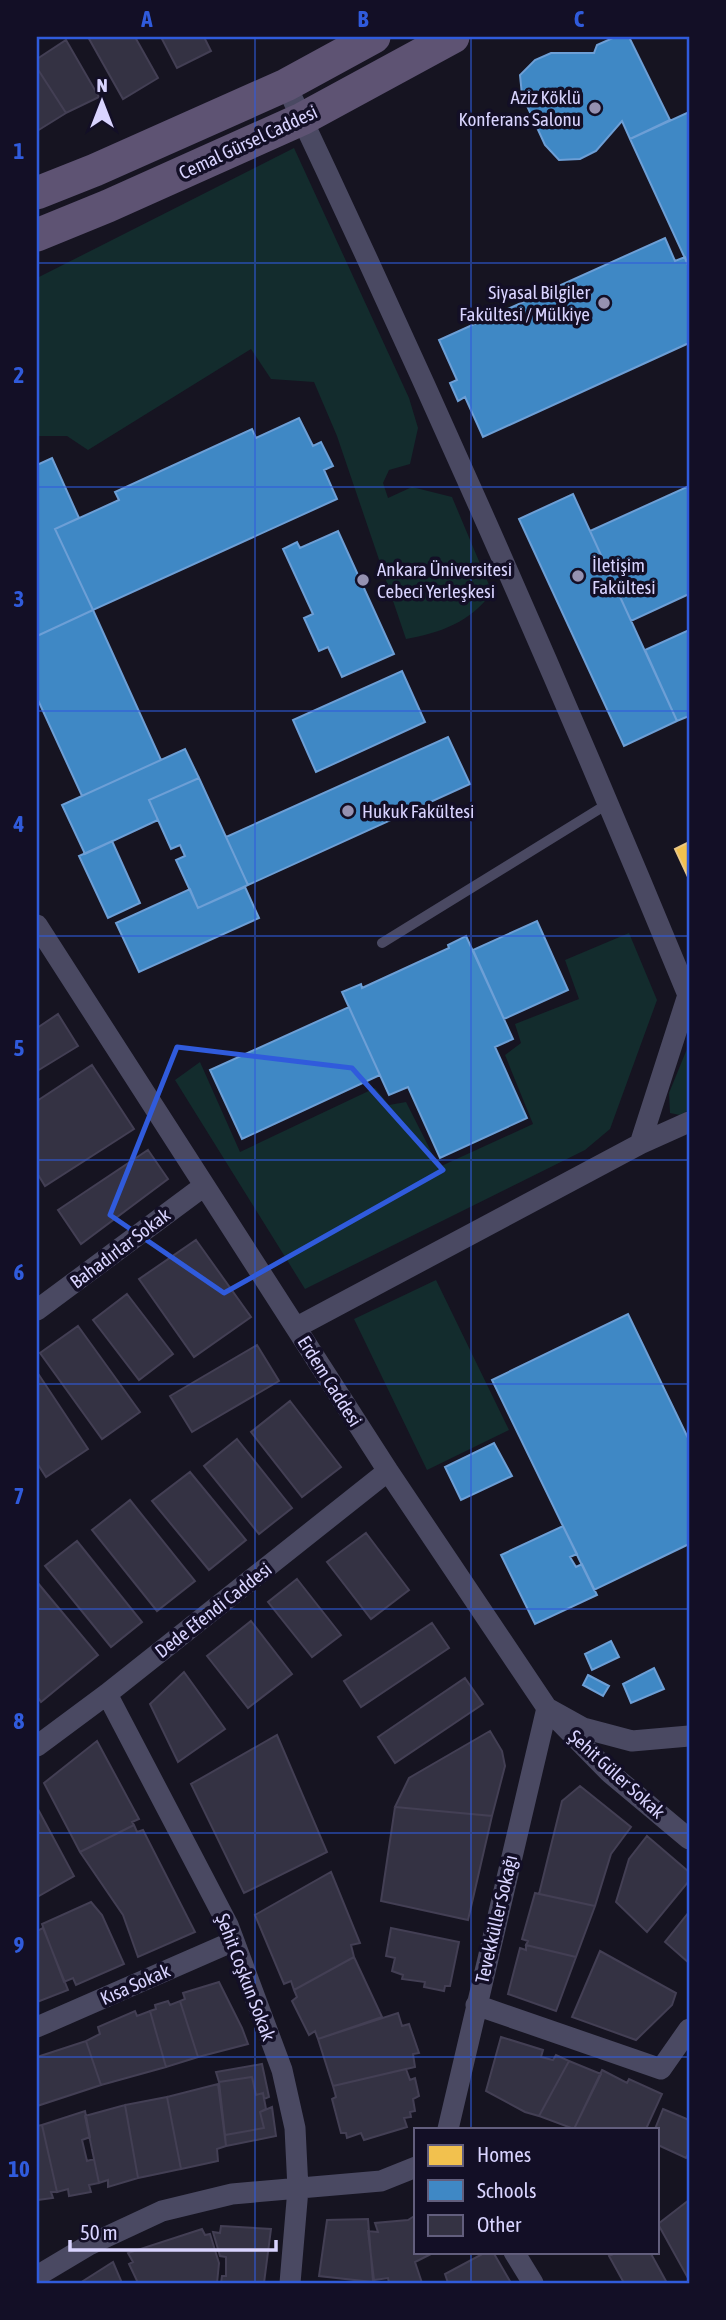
<svg xmlns="http://www.w3.org/2000/svg" width="726" height="2320" viewBox="0 0 726 2320" font-family="'Asap Condensed',sans-serif">
<rect width="100%" height="100%" fill="#161421"/>
<path fill="#132c2d" d="M 294,148 L 409,398 L 418,428 L 410,464 L 389,470 L 383,483 L 388,498 L 412,487 L 452,497 L 492,592 C 471,622 440,633 406,639 L 337,436 L 314,382 L 271,379 L 251,349 L 88,450 L 67,436 L 37,436 L 37,278 Z
M 629,933 L 657,1000 L 610,1129 L 585,1150 L 305,1289 L 175,1080 L 200,1062 L 240,1152 L 375,1088 L 389,1105 L 406,1102 L 439,1167 L 533,1124 L 505,1055 L 521,1043 L 515,1024 L 579,999 L 565,960 Z
M 689,1044 L 689,1110 L 680,1115 L 670,1113 L 669,1093 Z
M 436,1280 L 509,1430 L 427,1470 L 354,1319 Z"/>
<path fill="#f2c14e" stroke="#eac783" stroke-width="2" d="M 689,842 L 689,879 L 675,849 Z"/>
<path fill="#3f88c5" stroke="#6d9fd6" stroke-width="2" d="M 615,37 L 629,37 L 670,120 L 630,139 L 622,121 L 596,151 L 580,159 L 559,160 L 545,145 L 522,95 L 520,75 L 535,60 L 551,53 L 594,53 L 597,45 Z
M 689,112 L 689,267 L 630,139 Z
M 665,238 L 675,261 L 685,257 L 689,267 L 689,343 L 483,437 L 465,397 L 458,401 L 450,383 L 457,380 L 439,340 Z
M 299,418 L 313,446 L 321,442 L 333,466 L 324,470 L 337,499 L 93,610 L 55,529 L 119,500 L 115,492 L 252,429 L 256,438 Z
M 52,458 L 79,518 L 55,529 L 93,610 L 37,636 L 37,465 Z
M 689,486 L 689,594 L 631,621 L 590,531 Z
M 573,494 L 677,721 L 624,746 L 519,519 Z
M 338,531 L 394,654 L 342,677 L 328,647 L 319,651 L 304,618 L 313,614 L 283,549 L 297,542 L 300,548 Z
M 93,610 L 161,760 L 82,796 L 37,698 L 37,636 Z
M 689,630 L 689,716 L 677,721 L 645,650 Z
M 402,671 L 425,722 L 316,772 L 293,720 Z
M 448,737 L 470,784 L 248,885 L 226,837 Z
M 185,749 L 199,778 L 149,800 L 158,820 L 85,854 L 62,805 Z
M 199,778 L 248,885 L 198,908 L 176,860 L 185,856 L 180,845 L 171,849 L 149,800 Z
M 112,841 L 140,903 L 108,918 L 79,856 Z
M 245,887 L 259,918 L 139,972 L 116,923 L 190,889 L 198,908 Z
M 537,921 L 568,990 L 504,1019 L 473,950 Z
M 466,936 L 513,1039 L 495,1047 L 527,1118 L 440,1158 L 408,1087 L 389,1095 L 342,992 L 361,984 L 362,988 L 449,948 L 448,945 Z
M 349,1007 L 380,1075 L 242,1139 L 210,1070 Z
M 628,1314 L 689,1440 L 689,1544 L 594,1590 L 492,1380 Z
M 494,1443 L 512,1476 L 461,1500 L 445,1467 Z
M 563,1526 L 577,1554 L 570,1557 L 576,1567 L 582,1564 L 597,1595 L 535,1624 L 501,1555 Z
M 611,1641 L 619,1657 L 592,1670 L 585,1654 Z
M 654,1668 L 664,1689 L 631,1703 L 623,1684 Z
M 588,1675 L 609,1686 L 603,1696 L 583,1685 Z"/>
<path fill="#343243" stroke="#433f54" stroke-width="2" d="M 88,37 L 135,37 L 158,78 L 123,99 Z
M 161,37 L 204,37 L 211,51 L 177,68 Z
M 66,40 L 99,97 L 66,113 L 37,68 L 37,59 Z
M 37,68 L 66,113 L 37,131 Z
M 58,1014 L 78,1046 L 37,1071 L 37,1028 Z
M 92,1065 L 134,1129 L 45,1186 L 37,1173 L 37,1101 Z
M 148,1150 L 168,1179 L 81,1244 L 58,1210 Z
M 196,1240 L 251,1317 L 194,1357 L 139,1279 Z
M 127,1294 L 173,1354 L 139,1380 L 93,1320 Z
M 78,1326 L 140,1412 L 102,1439 L 40,1353 Z
M 257,1345 L 279,1381 L 192,1432 L 170,1396 Z
M 37,1372 L 88,1449 L 46,1477 L 37,1463 Z
M 290,1401 L 341,1467 L 302,1497 L 251,1432 Z
M 237,1439 L 292,1508 L 259,1534 L 204,1466 Z
M 190,1472 L 246,1540 L 209,1570 L 152,1501 Z
M 130,1500 L 195,1581 L 157,1611 L 92,1530 Z
M 366,1533 L 409,1590 L 371,1619 L 327,1562 Z
M 77,1541 L 142,1622 L 111,1647 L 45,1566 Z
M 297,1579 L 341,1635 L 312,1657 L 268,1602 Z
M 37,1582 L 98,1655 L 41,1702 L 37,1696 Z
M 251,1621 L 292,1674 L 248,1708 L 207,1656 Z
M 432,1623 L 449,1648 L 361,1707 L 344,1681 Z
M 184,1672 L 225,1729 L 178,1762 L 150,1704 Z
M 465,1678 L 483,1704 L 395,1763 L 378,1737 Z
M 490,1731 L 502,1751 L 505,1766 L 492,1816 L 395,1807 L 409,1778 Z
M 277,1735 L 327,1852 L 244,1893 L 191,1784 Z
M 97,1741 L 139,1819 L 132,1822 L 134,1825 L 80,1852 L 44,1783 Z
M 580,1786 L 631,1827 L 611,1854 L 595,1906 L 539,1894 L 562,1801 Z
M 395,1807 L 492,1816 L 468,1920 L 381,1901 Z
M 39,1811 L 74,1876 L 37,1897 L 37,1813 Z
M 134,1825 L 137,1832 L 143,1830 L 195,1932 L 138,1957 L 123,1915 L 80,1852 Z
M 647,1836 L 689,1872 L 689,1881 L 647,1932 L 616,1902 L 629,1859 Z
M 331,1872 L 360,1943 L 351,1945 L 354,1957 L 294,1990 L 291,1981 L 284,1984 L 255,1915 Z
M 535,1893 L 595,1906 L 576,1957 L 526,1945 L 528,1941 L 522,1939 Z
M 91,1902 L 102,1915 L 124,1964 L 76,1985 L 73,1978 L 64,1982 L 42,1924 Z
M 689,1912 L 689,1963 L 665,1942 Z
M 43,1928 L 68,1990 L 37,2002 L 37,1931 Z
M 391,1928 L 459,1942 L 450,1986 L 445,1986 L 444,1991 L 424,1987 L 425,1982 L 402,1979 L 403,1975 L 392,1971 L 395,1958 L 386,1956 Z
M 526,1945 L 576,1957 L 556,2011 L 508,1994 L 520,1948 L 526,1950 Z
M 600,1951 L 676,1993 L 672,2005 L 636,2040 L 572,2017 Z
M 354,1957 L 382,2017 L 318,2039 L 315,2031 L 309,2035 L 292,2001 L 297,1997 L 294,1990 Z
M 219,1982 L 242,2028 L 248,2044 L 198,2057 L 180,2001 L 185,1999 L 183,1993 Z
M 168,2001 L 170,2005 L 180,2001 L 198,2057 L 166,2067 L 150,2011 L 156,2009 L 155,2005 Z
M 135,2011 L 137,2016 L 150,2011 L 166,2067 L 101,2085 L 86,2041 L 100,2034 L 98,2027 Z
M 398,2013 L 402,2026 L 409,2024 L 419,2053 L 413,2054 L 415,2067 L 333,2086 L 318,2039 Z
M 501,2037 L 543,2050 L 541,2057 L 553,2060 L 556,2055 L 569,2061 L 539,2116 L 525,2112 L 486,2091 Z
M 86,2041 L 101,2085 L 37,2106 L 37,2057 Z
M 569,2061 L 601,2074 L 574,2129 L 539,2116 Z
M 262,2064 L 269,2097 L 264,2099 L 263,2093 L 256,2095 L 252,2077 L 219,2082 L 216,2072 Z
M 406,2069 L 410,2080 L 415,2078 L 419,2096 L 413,2099 L 415,2111 L 410,2112 L 411,2117 L 404,2118 L 407,2127 L 364,2140 L 361,2133 L 347,2138 L 346,2133 L 341,2133 L 332,2099 L 336,2097 L 333,2086 Z
M 602,2070 L 627,2083 L 629,2079 L 662,2094 L 646,2129 L 574,2129 Z
M 252,2077 L 256,2095 L 263,2093 L 266,2109 L 260,2112 L 264,2128 L 225,2135 L 219,2082 Z
M 218,2084 L 226,2146 L 217,2149 L 218,2161 L 181,2169 L 167,2097 Z
M 167,2097 L 181,2169 L 138,2178 L 125,2105 Z
M 125,2105 L 138,2178 L 108,2187 L 108,2180 L 99,2183 L 85,2116 Z
M 272,2107 L 276,2136 L 226,2146 L 225,2135 L 264,2128 L 260,2112 Z
M 663,2109 L 689,2120 L 689,2152 L 686,2158 L 658,2145 L 658,2129 L 655,2129 Z
M 85,2111 L 90,2137 L 82,2140 L 87,2161 L 94,2159 L 99,2183 L 89,2185 L 91,2192 L 69,2196 L 68,2189 L 57,2192 L 42,2125 Z
M 42,2125 L 57,2192 L 51,2192 L 53,2198 L 37,2200 L 37,2126 Z
M 689,2200 L 689,2280 L 658,2224 Z
M 416,2215 L 416,2252 L 435,2252 L 415,2262 L 422,2283 L 389,2283 L 388,2278 L 374,2280 L 368,2231 L 378,2232 L 375,2223 L 408,2220 Z
M 368,2219 L 373,2282 L 319,2276 L 327,2220 Z
M 221,2226 L 271,2229 L 264,2283 L 221,2283 L 222,2276 L 226,2276 L 226,2257 L 220,2256 L 213,2232 L 220,2233 Z
M 202,2229 L 205,2235 L 210,2234 L 219,2263 L 217,2283 L 138,2283 L 129,2264 L 133,2262 L 128,2253 Z
M 486,2252 L 493,2252 L 511,2283 L 448,2283 L 445,2274 Z
M 617,2252 L 650,2252 L 667,2283 L 624,2283 L 609,2256 Z
M 113,2262 L 122,2283 L 80,2283 Z"/>
<g fill="none" stroke-linecap="round" stroke-linejoin="round">
<path stroke="#4a4962" stroke-width="10" d="M 382,943 L 609,803"/>
<path stroke="#4a4962" stroke-width="21" d="M 286,85 C 428,385 562,689 688,995 L 640,1144
M 37,925 L 388,1471 L 547,1708 L 583,1728 L 632,1741 L 689,1736
M 37,1310 L 204,1186
M 297,1327 L 640,1144 L 689,1122
M 107,1694 L 228,1925 L 282,2070 L 295,2128 L 298,2189 L 290,2283
M 560,1722 L 610,1773 L 689,1839
M 37,1746 L 107,1694 L 388,1471
M 476,2005 L 661,2069 L 689,2029
M 37,2027 L 234,1941
M 448,2129 L 547,1708
M 514,2252 L 533,2283
M 37,2276 L 89,2245 L 162,2211 L 232,2194 L 381,2181 L 416,2167"/>
<path stroke="#5e5373" stroke-width="33" d="M 37,193 L 95,170 L 286,85 L 374,37
M 37,235 L 108,206 L 302,119 L 453,37"/>
</g>
<path fill="none" stroke="#305bdc" stroke-width="5" stroke-linejoin="round" d="M 177,1047 L 352,1068 L 443,1170 L 224,1293 L 110,1215 Z"/>
<path fill="none" stroke="#305bdc" stroke-width="2" stroke-opacity="0.55" d="M 255,37 L 255,2283M 471,37 L 471,2129M 37,263 L 689,263M 37,487 L 689,487M 37,711 L 689,711M 37,936 L 689,936M 37,1160 L 689,1160M 37,1384 L 689,1384M 37,1609 L 689,1609M 37,1833 L 689,1833M 37,2057 L 689,2057M 471,2252 L 471,2283"/>
<g fill="#9591b1" stroke="#130f26" stroke-width="2.5">
<circle cx="595" cy="108" r="7"/>
<circle cx="604" cy="303" r="7"/>
<circle cx="578" cy="576" r="7"/>
<circle cx="363" cy="580" r="7"/>
<circle cx="348" cy="811" r="7"/>
</g>
<g text-anchor="middle" stroke-width="7" stroke-linejoin="round" paint-order="stroke">
<g font-size="19" fill="#d9d4ff" stroke="#130f26" text-anchor="start">
<text x="581" y="104" text-anchor="end">Aziz Köklü<tspan x="581" dy="22">Konferans Salonu</tspan></text>
<text x="590" y="299" text-anchor="end">Siyasal Bilgiler<tspan x="590" dy="22">Fakültesi / Mülkiye</tspan></text>
<text x="592" y="572">İletişim<tspan x="592" dy="22">Fakültesi</tspan></text>
<text x="377" y="576">Ankara Üniversitesi<tspan x="377" dy="22">Cebeci Yerleşkesi</tspan></text>
<text x="362" y="818">Hukuk Fakültesi</text>
</g>
<g font-size="19" fill="#d9d4ff" stroke="#130f26">
<text transform="translate(248 142) rotate(-25)" y="7">Cemal Gürsel Caddesi</text>
<text transform="translate(120 1248) rotate(-37)" y="7">Bahadırlar Sokak</text>
<text transform="translate(330 1381) rotate(58)" y="7">Erdem Caddesi</text>
<text transform="translate(213 1610) rotate(-38)" y="7">Dede Efendi Caddesi</text>
<text transform="translate(617 1774) rotate(42)" y="7">Şehit Güler Sokak</text>
<text transform="translate(496 1919) rotate(-77)" y="7">Tevekküller Sokağı</text>
<text transform="translate(246 1977) rotate(69)" y="7">Şehit Coşkun Sokak</text>
<text transform="translate(135 1984) rotate(-24)" y="7">Kısa Sokak</text>
</g>
</g>
<rect width="726" height="2320" fill="none" stroke="#130f26" stroke-width="77"/>
<rect x="414" y="2128" width="245" height="126" fill="#130f26" stroke="#625e7d" stroke-width="2"/>
<rect x="428" y="2145" width="35" height="21" fill="#f2c14e" stroke="#625e7d" stroke-width="2"/>
<text x="477" y="2162" font-size="21" fill="#d9d4ff">Homes</text>
<rect x="428" y="2180" width="35" height="21" fill="#3f88c5" stroke="#625e7d" stroke-width="2"/>
<text x="477" y="2198" font-size="21" fill="#d9d4ff">Schools</text>
<rect x="428" y="2215" width="35" height="21" fill="#343243" stroke="#625e7d" stroke-width="2"/>
<text x="477" y="2232" font-size="21" fill="#d9d4ff">Other</text>
<g transform="translate(102 102)" stroke="#130f26" stroke-width="5" paint-order="stroke">
<path d="M0-5L12 26L0 18L-12 26Z" fill="#d9d4ff"/>
<text y="-10" font-size="19" font-weight="bold" text-anchor="middle" fill="#d9d4ff">N</text>
</g>
<path d="M70 2240v10h206v-10" fill="none" stroke="#d9d4ff" stroke-width="3.5"/>
<text x="80" y="2240" font-size="21" fill="#d9d4ff" stroke="#130f26" stroke-width="5" paint-order="stroke">50 m</text>
<rect x="38" y="38" width="650" height="2244" fill="none" stroke="#305bdc" stroke-width="2.5"/>
<g font-size="23" text-anchor="middle" font-weight="bold" fill="#305bdc">
<text x="147" y="27">A</text>
<text x="363" y="27">B</text>
<text x="579" y="27">C</text>
<text x="19" y="159">1</text>
<text x="19" y="383">2</text>
<text x="19" y="607">3</text>
<text x="19" y="832">4</text>
<text x="19" y="1056">5</text>
<text x="19" y="1280">6</text>
<text x="19" y="1504">7</text>
<text x="19" y="1729">8</text>
<text x="19" y="1953">9</text>
<text x="19" y="2177">10</text>
</g>
</svg>
